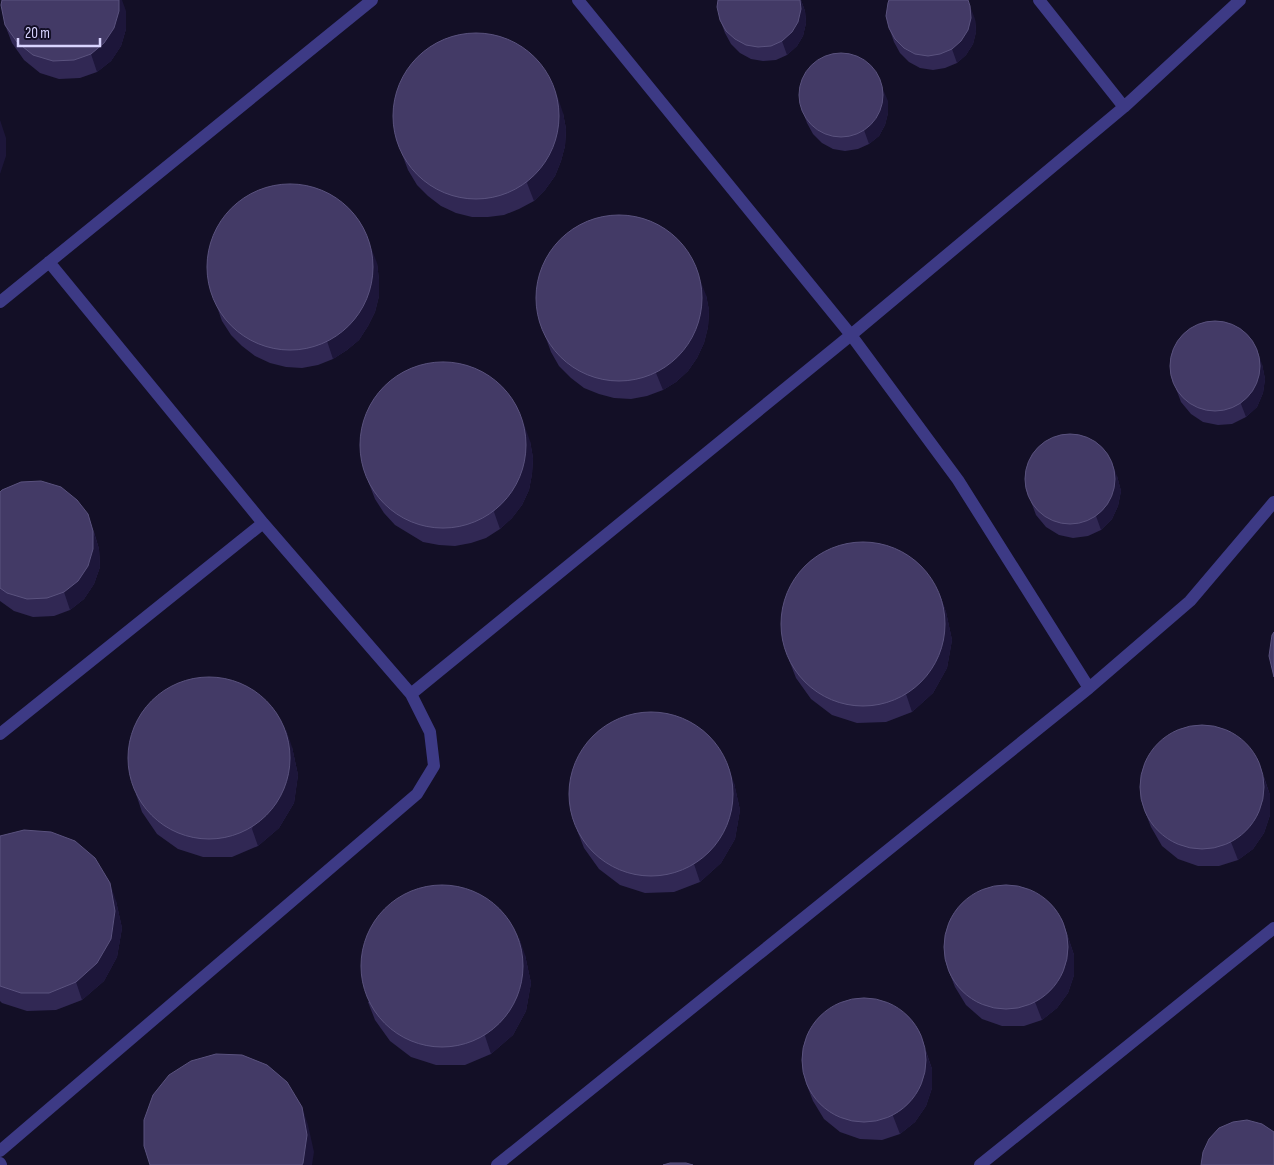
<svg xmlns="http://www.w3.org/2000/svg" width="1274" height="1165" viewBox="0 0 1274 1165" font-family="'Sofia Sans Condensed',sans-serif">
<rect width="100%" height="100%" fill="#130f26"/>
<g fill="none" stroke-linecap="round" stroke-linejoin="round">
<path stroke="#3d3a85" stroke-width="12" d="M 578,0 L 851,335 L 958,480 L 1089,688
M 1039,0 L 1124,107
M 0,302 L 372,0
M 411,694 L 851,335 L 1124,107 L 1240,0
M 0,734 L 263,523
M 0,1151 L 417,794 L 434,766 L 430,732 L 411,694 L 263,523 L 49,262
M 0,1163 L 1,1165
M 497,1165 L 1089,688 L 1190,601 L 1274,502
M 980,1165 L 1274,928"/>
</g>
<path fill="#312854" d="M 718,0 L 801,0 L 805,11 L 806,23 L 803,36 L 797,46 L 787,55 L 776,60 L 763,61 L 751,59 L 740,53 L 731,44 L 725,33 L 720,20 Z
M 126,11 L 126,29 L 121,46 L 111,61 L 97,72 L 80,78 L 59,79 L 40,73 L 24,60 L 12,43 L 5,25 Z
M 975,19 L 976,32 L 973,44 L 966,55 L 957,63 L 945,68 L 933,70 L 920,68 L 909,62 L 900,53 L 894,42 L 889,28 Z
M 888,101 L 888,113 L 885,125 L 879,136 L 869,144 L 858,149 L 845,151 L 833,149 L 822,143 L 813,134 L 807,123 L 802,109 Z
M 563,113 L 566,129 L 565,146 L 561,161 L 555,176 L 545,190 L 534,201 L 519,209 L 504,215 L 488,217 L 472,217 L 456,213 L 441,206 L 428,196 L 417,185 L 408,170 L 396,138 Z
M 377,263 L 379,280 L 379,296 L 375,312 L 368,326 L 359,340 L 347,350 L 333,359 L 318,365 L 302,368 L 286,367 L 270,363 L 255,356 L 242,346 L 231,335 L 222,321 L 210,287 Z
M 706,295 L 709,310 L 708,327 L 704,343 L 697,358 L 688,371 L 676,382 L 663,390 L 647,396 L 631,399 L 614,398 L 599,394 L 584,388 L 571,378 L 559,366 L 551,352 L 539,319 Z
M 1262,364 L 1265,379 L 1263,393 L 1257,407 L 1246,417 L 1232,424 L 1218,425 L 1203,422 L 1191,414 L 1181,402 L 1171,375 Z
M 530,441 L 533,458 L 532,474 L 529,490 L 522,505 L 512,518 L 500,529 L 486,538 L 471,543 L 455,546 L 439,545 L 423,542 L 395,525 L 384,513 L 375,499 L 368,481 Z
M 1117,476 L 1121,491 L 1118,506 L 1112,519 L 1101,530 L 1088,536 L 1073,538 L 1059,535 L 1046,527 L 1036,515 L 1026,488 Z
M 0,492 L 94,532 L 99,549 L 100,567 L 94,584 L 84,599 L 70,610 L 54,616 L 33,617 L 14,611 L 0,601 Z
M 940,595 L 946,612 L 952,640 L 947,668 L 933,693 L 912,712 L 886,722 L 857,723 L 832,715 L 811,699 L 796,678 L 789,660 Z
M 292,747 L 298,775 L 294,803 L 279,828 L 258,846 L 232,857 L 203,857 L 178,849 L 157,834 L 142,812 L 136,794 Z
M 1264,777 L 1270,795 L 1270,815 L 1264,833 L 1253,849 L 1238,860 L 1219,866 L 1198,866 L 1178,859 L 1162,846 L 1151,827 L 1144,809 Z
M 734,783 L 740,810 L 735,839 L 721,863 L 700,882 L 674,892 L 645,893 L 620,885 L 599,869 L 584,848 L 577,830 Z
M 0,836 L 116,901 L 122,928 L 117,957 L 104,981 L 82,1000 L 56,1010 L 27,1011 L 2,1003 L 0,1001 Z
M 1062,919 L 1074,955 L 1074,975 L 1068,993 L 1057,1008 L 1042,1020 L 1024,1026 L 1002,1026 L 982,1019 L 966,1005 L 955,987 L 948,969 Z
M 525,955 L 531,983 L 526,1011 L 513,1035 L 491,1054 L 465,1065 L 436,1065 L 411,1057 L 390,1041 L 375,1020 L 368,1002 Z
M 926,1051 L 932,1069 L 932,1088 L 926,1106 L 915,1122 L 900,1134 L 882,1140 L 860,1139 L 840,1132 L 824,1119 L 813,1101 L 806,1083 Z"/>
<path fill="#1d163a" d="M 119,0 L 122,0 L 126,11 L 126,29 L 121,46 L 111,61 L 97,72 L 91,54 Z
M 800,0 L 801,0 L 805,11 L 806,23 L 803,36 L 797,46 L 787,55 L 782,41 Z
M 970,6 L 975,19 L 976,32 L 973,44 L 966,55 L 957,63 L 952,49 Z
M 882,87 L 888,101 L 888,113 L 885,125 L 879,136 L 869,144 L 864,130 Z
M 557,95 L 563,113 L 566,129 L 565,146 L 561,161 L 555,176 L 545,190 L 534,201 L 527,183 Z
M 0,120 L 6,138 L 6,156 L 0,174 Z
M 370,245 L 377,263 L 379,280 L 379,296 L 375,312 L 368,326 L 359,340 L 347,350 L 333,359 L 327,341 Z
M 699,277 L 706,295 L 709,310 L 708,327 L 704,343 L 697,358 L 688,371 L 676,382 L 663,390 L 656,373 Z
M 1257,350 L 1262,364 L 1265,379 L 1263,393 L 1257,407 L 1246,417 L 1241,404 Z
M 524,424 L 530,441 L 533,458 L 532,474 L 529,490 L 522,505 L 512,518 L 500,529 L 494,512 Z
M 1112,463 L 1117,476 L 1121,491 L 1118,506 L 1112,519 L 1101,530 L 1096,516 Z
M 88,514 L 99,549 L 100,567 L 94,584 L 84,599 L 70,610 L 64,592 Z
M 940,595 L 946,612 L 952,640 L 947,668 L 933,693 L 912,712 L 906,694 Z
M 286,729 L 292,747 L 298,775 L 294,803 L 279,828 L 258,846 L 252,829 Z
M 1257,759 L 1270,795 L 1270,815 L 1264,833 L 1253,849 L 1238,860 L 1231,842 Z
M 728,765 L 734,783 L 740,810 L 735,839 L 721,863 L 700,882 L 694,864 Z
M 110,883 L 116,901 L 122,928 L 117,957 L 104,981 L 82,1000 L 76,982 Z
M 1062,919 L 1074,955 L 1074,975 L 1068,993 L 1057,1008 L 1042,1020 L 1035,1002 Z
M 519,937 L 525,955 L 531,983 L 526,1011 L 513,1035 L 491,1054 L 485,1036 Z
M 919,1033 L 932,1069 L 932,1088 L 926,1106 L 915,1122 L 900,1134 L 893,1116 Z
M 302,1107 L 308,1125 L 314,1152 L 312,1165 L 302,1165 Z"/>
<path fill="#433a66" stroke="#5a527e" d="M 2,0 L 119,0 L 119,11 L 114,28 L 104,43 L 91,54 L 74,60 L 53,61 L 33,55 L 17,42 L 5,25 L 1,5 Z
M 718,0 L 800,0 L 801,9 L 798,22 L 792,32 L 782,41 L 771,46 L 758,47 L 746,45 L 735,39 L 726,31 L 720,20 L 717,7 Z
M 889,0 L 968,0 L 970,6 L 971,18 L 968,30 L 961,41 L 952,49 L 940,54 L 928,56 L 915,54 L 904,48 L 895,39 L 889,28 L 886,16 L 888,3 Z
M393 116a83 83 0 1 1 166 0a83 83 0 1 1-166 0Z
M799 95a42 42 0 1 1 84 0a42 42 0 1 1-84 0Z
M207 267a83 83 0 1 1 166 0a83 83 0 1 1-166 0Z
M536 298a83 83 0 1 1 166 0a83 83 0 1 1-166 0Z
M1170 366a45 45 0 1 1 90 0a45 45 0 1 1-90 0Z
M360 445a83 83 0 1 1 166 0a83 83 0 1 1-166 0Z
M1025 479a45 45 0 1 1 90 0a45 45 0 1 1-90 0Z
M 41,481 L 61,487 L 77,500 L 88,514 L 93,531 L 93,549 L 88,566 L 78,581 L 64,592 L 47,598 L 27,599 L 7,593 L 0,588 L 0,492 L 2,490 L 21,482 Z
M781 624a82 82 0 1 1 164 0a82 82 0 1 1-164 0Z
M 1274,632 L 1274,677 L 1269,656 L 1272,635 Z
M128 758a81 81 0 1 1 162 0a81 81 0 1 1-162 0Z
M569 794a82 82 0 1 1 164 0a82 82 0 1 1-164 0Z
M1140 787a62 62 0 1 1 124 0a62 62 0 1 1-124 0Z
M 24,830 L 51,832 L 75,841 L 95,858 L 110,883 L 115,911 L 111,939 L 97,963 L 76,982 L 49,993 L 21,993 L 0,986 L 0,836 Z
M361 966a81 81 0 1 1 162 0a81 81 0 1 1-162 0Z
M944 947a62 62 0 1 1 124 0a62 62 0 1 1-124 0Z
M802 1060a62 62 0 1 1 124 0a62 62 0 1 1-124 0Z
M 216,1054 L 242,1055 L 267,1065 L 287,1082 L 302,1107 L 307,1135 L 303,1163 L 302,1165 L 150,1165 L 144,1146 L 144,1120 L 153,1095 L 169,1075 L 191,1061 Z
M 1247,1120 L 1262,1124 L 1274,1132 L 1274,1165 L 1201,1165 L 1203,1152 L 1209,1139 L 1219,1128 L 1233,1122 Z
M 670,1163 L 686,1163 L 693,1165 L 663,1165 Z"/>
<path d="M18 38v8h82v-8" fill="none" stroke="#d9d4ff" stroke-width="2.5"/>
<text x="25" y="38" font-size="15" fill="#d9d4ff" stroke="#130f26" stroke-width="4" paint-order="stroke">20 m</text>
</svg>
